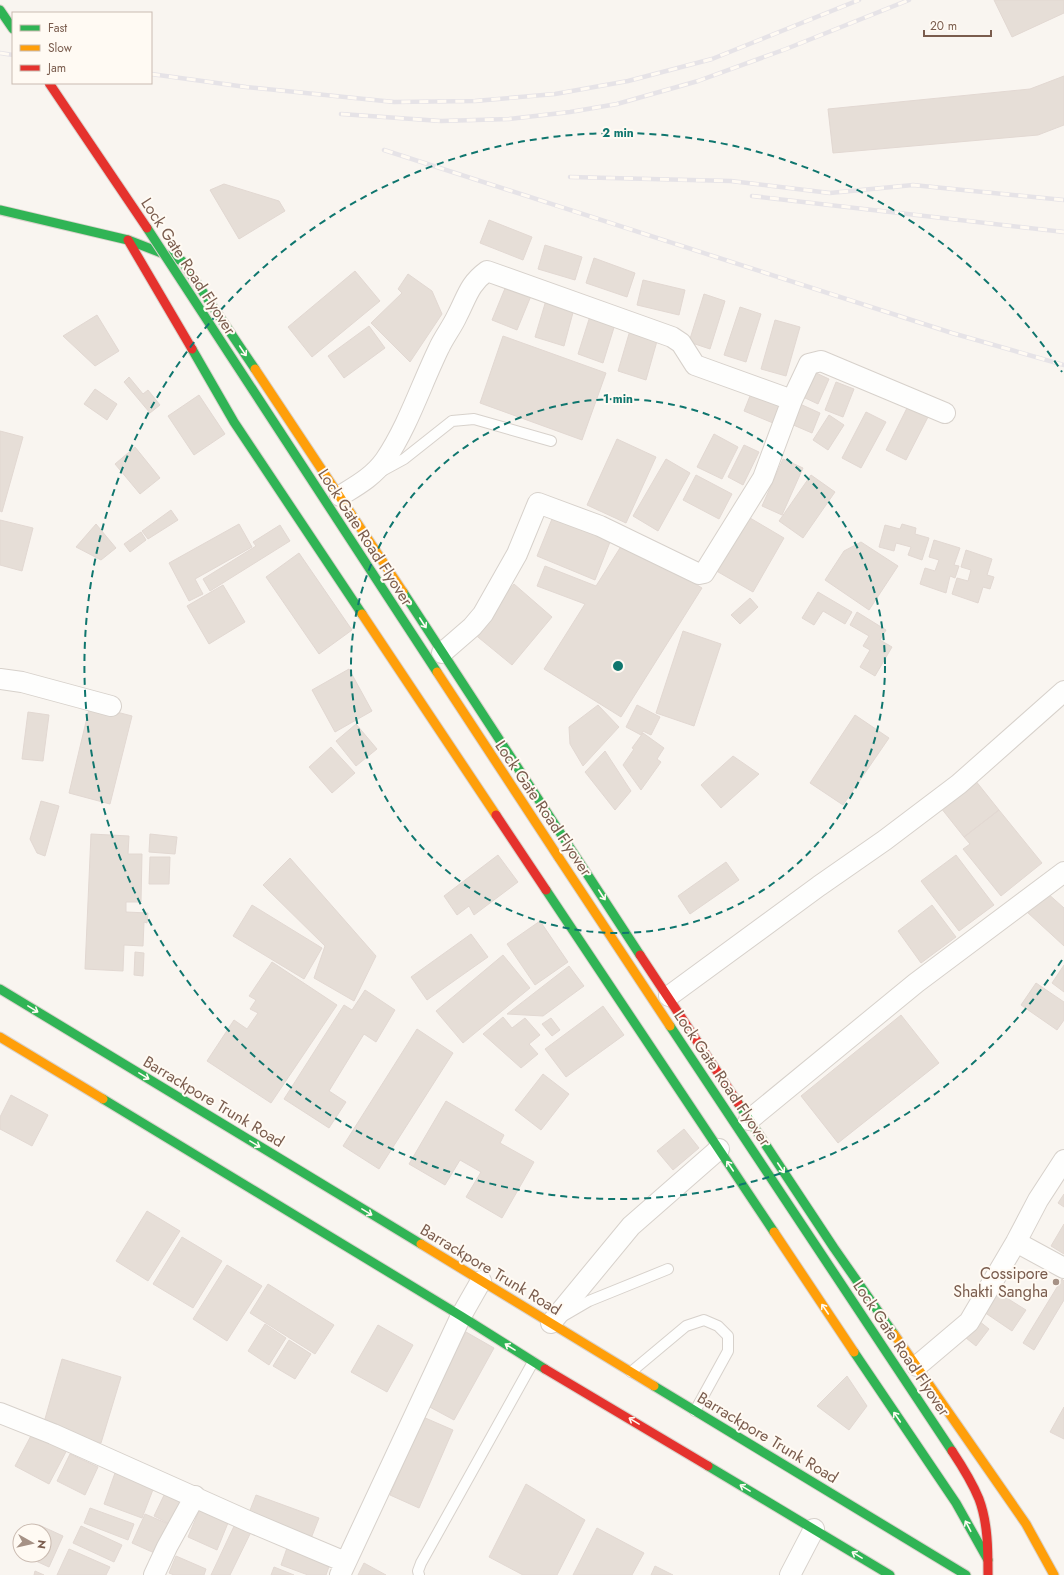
<svg xmlns="http://www.w3.org/2000/svg" width="1064" height="1575" viewBox="0 0 1064 1575" font-family="Jost,sans-serif">
<rect width="100%" height="100%" fill="#f9f5f0"/>
<path fill="#e6ded7" stroke="#e2d8d2" d="M 994,0 L 1064,0 L 1064,13 L 1012,37 Z
M 1064,76 L 1064,125 L 1038,135 L 833,153 L 828,109 L 1030,89 Z
M 224,184 L 279,201 L 285,211 L 239,239 L 210,190 Z
M 489,220 L 532,237 L 523,260 L 480,243 Z
M 545,245 L 582,257 L 575,280 L 538,269 Z
M 594,258 L 635,273 L 627,297 L 586,283 Z
M 355,271 L 380,301 L 312,357 L 288,327 Z
M 408,274 L 432,291 L 442,314 L 410,362 L 371,323 L 402,293 L 398,289 Z
M 643,280 L 685,290 L 679,315 L 637,305 Z
M 508,281 L 533,291 L 517,330 L 492,320 Z
M 704,294 L 725,301 L 710,349 L 689,342 Z
M 547,297 L 575,305 L 564,346 L 535,337 Z
M 740,307 L 761,314 L 746,362 L 724,355 Z
M 591,313 L 616,321 L 603,363 L 578,354 Z
M 97,315 L 119,351 L 95,366 L 63,336 Z
M 775,320 L 800,327 L 786,376 L 761,369 Z
M 369,326 L 385,348 L 344,378 L 328,356 Z
M 631,327 L 659,334 L 646,380 L 618,371 Z
M 503,336 L 606,373 L 582,440 L 480,403 Z
M 814,372 L 829,379 L 818,404 L 803,397 Z
M 129,377 L 143,394 L 148,390 L 160,405 L 150,413 L 124,382 Z
M 836,382 L 854,389 L 843,417 L 825,410 Z
M 95,389 L 117,404 L 107,420 L 84,404 Z
M 752,391 L 782,402 L 773,423 L 744,411 Z
M 199,395 L 225,434 L 194,455 L 168,416 Z
M 800,404 L 820,413 L 812,433 L 791,424 Z
M 908,406 L 928,417 L 906,460 L 886,450 Z
M 866,412 L 886,422 L 861,468 L 842,458 Z
M 829,415 L 844,425 L 828,450 L 813,440 Z
M 0,431 L 23,437 L 2,512 L 0,511 Z
M 714,434 L 738,447 L 722,479 L 697,467 Z
M 617,439 L 656,457 L 626,523 L 587,505 Z
M 744,445 L 759,452 L 743,485 L 728,477 Z
M 135,447 L 160,478 L 140,494 L 115,464 Z
M 666,459 L 690,473 L 658,531 L 633,516 Z
M 783,459 L 803,468 L 782,515 L 762,506 Z
M 696,475 L 732,494 L 719,519 L 683,500 Z
M 811,475 L 835,492 L 803,538 L 779,521 Z
M 171,510 L 178,520 L 148,539 L 142,531 Z
M 554,514 L 612,537 L 595,580 L 537,556 Z
M 745,515 L 784,538 L 753,592 L 713,569 Z
M 0,520 L 33,528 L 22,571 L 0,565 Z
M 96,524 L 116,548 L 101,560 L 76,547 Z
M 239,524 L 252,547 L 195,579 L 203,594 L 189,601 L 169,563 Z
M 902,524 L 916,528 L 915,534 L 929,538 L 922,560 L 908,555 L 911,547 L 896,543 L 894,551 L 879,547 L 885,525 L 900,529 Z
M 280,525 L 290,541 L 210,591 L 203,579 L 256,546 L 253,542 Z
M 141,532 L 146,540 L 130,552 L 124,544 Z
M 625,540 L 702,588 L 621,717 L 544,669 L 585,604 L 537,586 L 545,566 L 596,586 Z
M 934,540 L 960,548 L 954,565 L 959,566 L 955,578 L 950,576 L 946,593 L 920,584 L 925,568 L 935,571 L 939,560 L 929,557 Z
M 861,542 L 898,566 L 869,610 L 825,580 L 844,551 Z
M 966,550 L 992,559 L 987,575 L 994,577 L 990,589 L 983,587 L 978,603 L 952,594 L 957,578 L 968,581 L 971,570 L 961,567 Z
M 299,553 L 352,630 L 319,654 L 266,577 Z
M 514,584 L 552,617 L 512,665 L 473,633 Z
M 223,585 L 245,622 L 209,644 L 187,606 Z
M 818,592 L 852,612 L 845,624 L 823,611 L 814,625 L 802,618 Z
M 750,598 L 758,607 L 740,624 L 731,615 Z
M 857,612 L 886,630 L 880,640 L 892,647 L 875,676 L 860,667 L 870,650 L 863,646 L 869,636 L 850,625 Z
M 683,631 L 721,644 L 694,726 L 656,713 Z
M 349,669 L 372,711 L 335,732 L 312,690 Z
M 90,705 L 132,716 L 110,804 L 69,793 Z
M 598,705 L 619,727 L 583,766 L 570,744 L 569,727 Z
M 637,705 L 660,717 L 651,735 L 643,731 L 641,735 L 626,727 Z
M 28,712 L 49,715 L 43,761 L 22,759 Z
M 855,715 L 889,738 L 843,805 L 810,783 Z
M 356,724 L 377,749 L 356,766 L 336,741 Z
M 643,733 L 664,748 L 657,759 L 661,762 L 641,790 L 623,765 L 634,749 L 632,748 Z
M 331,747 L 355,773 L 332,793 L 309,767 Z
M 605,751 L 631,791 L 615,810 L 585,772 Z
M 733,756 L 759,774 L 721,808 L 701,785 Z
M 975,780 L 999,810 L 964,837 L 941,808 Z
M 41,801 L 59,806 L 45,856 L 37,853 L 30,839 Z
M 999,810 L 1042,863 L 1001,896 L 963,849 L 970,844 L 964,837 Z
M 91,834 L 129,836 L 128,854 L 142,854 L 141,902 L 126,902 L 126,912 L 148,913 L 147,923 L 144,922 L 143,946 L 124,945 L 123,971 L 85,969 Z
M 150,834 L 177,837 L 175,854 L 149,852 Z
M 498,855 L 518,882 L 474,915 L 469,906 L 457,915 L 444,896 Z
M 956,855 L 994,905 L 959,931 L 921,881 Z
M 150,857 L 170,857 L 169,884 L 149,884 Z
M 290,858 L 376,956 L 354,1001 L 314,978 L 325,946 L 263,885 Z
M 726,862 L 739,880 L 690,914 L 678,896 Z
M 1046,892 L 1064,908 L 1064,946 L 1027,912 Z
M 252,905 L 322,948 L 304,979 L 233,936 Z
M 932,905 L 956,937 L 921,963 L 898,931 Z
M 540,921 L 568,962 L 535,985 L 507,944 Z
M 471,934 L 488,957 L 427,1000 L 411,977 Z
M 135,952 L 144,953 L 143,976 L 134,975 Z
M 503,955 L 530,988 L 463,1043 L 436,1011 Z
M 272,962 L 337,1005 L 271,1103 L 207,1061 L 234,1020 L 247,1029 L 258,1013 L 250,1009 L 256,1000 L 249,996 Z
M 1064,965 L 1064,992 L 1052,983 Z
M 569,966 L 584,986 L 543,1016 L 507,1014 Z
M 1036,983 L 1064,1002 L 1064,1020 L 1057,1030 L 1021,1005 Z
M 365,990 L 395,1010 L 376,1042 L 364,1034 L 329,1091 L 346,1102 L 329,1128 L 284,1099 L 344,1005 L 352,1010 Z
M 603,1006 L 624,1035 L 566,1077 L 545,1049 Z
M 901,1015 L 939,1063 L 838,1143 L 801,1096 Z
M 503,1017 L 512,1028 L 525,1018 L 540,1035 L 529,1044 L 538,1054 L 521,1068 L 483,1034 Z
M 551,1018 L 560,1030 L 552,1036 L 542,1024 Z
M 417,1029 L 453,1053 L 379,1169 L 343,1146 Z
M 543,1074 L 569,1094 L 541,1130 L 515,1110 Z
M 11,1095 L 48,1115 L 32,1146 L 0,1129 L 0,1117 Z
M 446,1101 L 504,1135 L 500,1143 L 534,1162 L 502,1218 L 466,1197 L 481,1172 L 460,1160 L 445,1185 L 409,1164 Z
M 684,1129 L 699,1148 L 673,1170 L 657,1151 Z
M 1064,1194 L 1064,1207 L 1058,1203 Z
M 147,1211 L 180,1231 L 148,1281 L 116,1261 Z
M 1064,1224 L 1064,1254 L 1051,1246 Z
M 182,1237 L 222,1261 L 193,1308 L 153,1284 Z
M 227,1265 L 262,1286 L 227,1341 L 193,1319 Z
M 1062,1279 L 1064,1281 L 1064,1300 L 1034,1350 L 1023,1343 Z
M 268,1284 L 334,1325 L 315,1354 L 250,1313 Z
M 994,1290 L 1026,1310 L 1012,1331 L 981,1310 Z
M 979,1321 L 989,1329 L 976,1346 L 966,1338 Z
M 265,1324 L 286,1338 L 269,1365 L 248,1351 Z
M 378,1325 L 413,1345 L 387,1392 L 351,1372 Z
M 466,1332 L 494,1348 L 454,1420 L 426,1405 Z
M 289,1340 L 311,1354 L 295,1379 L 273,1366 Z
M 62,1359 L 121,1377 L 101,1443 L 43,1426 Z
M 847,1376 L 867,1406 L 849,1430 L 817,1406 Z
M 1064,1407 L 1064,1439 L 1050,1432 Z
M 423,1417 L 453,1430 L 419,1508 L 390,1495 Z
M 34,1430 L 68,1448 L 49,1484 L 15,1466 Z
M 70,1454 L 98,1467 L 85,1495 L 57,1481 Z
M 115,1473 L 154,1487 L 142,1518 L 104,1504 Z
M 526,1484 L 585,1520 L 557,1575 L 523,1575 L 489,1557 Z
M 167,1489 L 189,1499 L 176,1527 L 154,1516 Z
M 256,1495 L 319,1518 L 310,1541 L 247,1518 Z
M 201,1506 L 230,1518 L 217,1550 L 188,1537 Z
M 90,1508 L 134,1524 L 128,1540 L 84,1523 Z
M 145,1514 L 171,1525 L 159,1555 L 132,1543 Z
M 236,1522 L 252,1530 L 230,1575 L 211,1575 Z
M 39,1525 L 63,1536 L 49,1567 L 25,1556 L 44,1555 L 44,1531 L 36,1531 Z
M 81,1526 L 122,1545 L 114,1562 L 73,1543 Z
M 597,1528 L 644,1553 L 632,1575 L 573,1575 Z
M 288,1545 L 331,1561 L 326,1575 L 308,1575 L 281,1565 Z
M 69,1549 L 110,1567 L 106,1575 L 57,1575 Z
M 176,1556 L 206,1569 L 204,1575 L 174,1575 L 169,1573 Z
M 364,1563 L 386,1575 L 358,1575 Z
M 655,1566 L 673,1575 L 651,1575 Z
M 274,1567 L 294,1575 L 271,1575 Z
M 35,1571 L 44,1575 L 34,1575 Z"/>
<g fill="none" stroke-linecap="round" stroke-linejoin="round">
<defs>
<path id="lane" d="M 382,471 L 404,459 L 452,421 L 474,419 L 551,441
M 565,1315 L 589,1301 L 668,1269
M 631,1372 L 686,1326 L 704,1320 L 718,1326 L 728,1336 L 728,1351 L 695,1411
M 419,1575 L 418,1571 L 421,1563 L 533,1362"/>
<path id="street" d="M 792,400 L 809,364 L 821,361 L 945,413
M 340,496 C 356,486 373,477 385,460 C 408,426 421,385 439,348 C 444,337 452,327 457,316 C 467,297 469,284 487,271 L 672,337 L 681,343 L 695,365 L 792,400 L 763,478 L 704,573 L 699,574 L 600,526 L 538,503 L 517,554 L 483,614 L 472,627 L 442,653
M 0,679 L 22,682 L 111,706
M 669,996 L 819,886 L 885,840 L 959,784 L 1064,691
M 749,1120 L 916,983 L 1064,872
M 1016,1242 L 1064,1268
M 551,1323 L 631,1226 L 719,1149
M 917,1366 L 969,1322 L 1016,1242 L 1038,1200 L 1064,1160
M 0,1413 L 53,1434 L 250,1522 L 345,1562
M 154,1575 L 167,1547 L 195,1496
M 340,1575 L 461,1316 L 481,1281
M 790,1575 L 814,1529"/>
<path id="fast" d="M 0,10 L 13,29
M 0,210 L 128,240 L 182,261 L 255,369
M 192,349 L 234,422 L 362,614
M 403,592 L 640,955
M 546,890 L 774,1232
M 0,989 L 421,1244
M 670,1026 L 952,1451
M 103,1099 L 461,1316 L 545,1369
M 738,1103 L 834,1248 L 894,1334
M 854,1352 L 956,1503 L 988,1560
M 654,1386 L 966,1575
M 708,1466 L 890,1575"/>
<path id="slow" d="M 255,369 L 403,592
M 362,614 L 496,815
M 559,858 L 670,1026
M 0,1037 L 103,1099
M 774,1232 L 854,1352
M 421,1244 L 654,1386
M 894,1334 L 1026,1524 L 1054,1575"/>
<path id="jam" d="M 128,240 L 192,349
M 496,815 L 546,890
M 640,955 L 738,1103
M 545,1369 L 708,1466
M 952,1451 C 962,1466 972,1482 979,1499 C 988,1523 988,1550 988,1575"/>
</defs>
<use href="#lane" stroke="#d7d1cb" stroke-width="12"/>
<use href="#street" stroke="#d7d1cb" stroke-width="22"/>
<use href="#fast" stroke="#d9d2cb" stroke-width="11"/>
<use href="#slow" stroke="#d9d2cb" stroke-width="11"/>
<use href="#jam" stroke="#d9d2cb" stroke-width="11"/>
<use href="#lane" stroke="#fefefd" stroke-width="10"/>
<use href="#street" stroke="#fefefd" stroke-width="20"/>
<use href="#fast" stroke="#30b455" stroke-width="9"/>
<use href="#slow" stroke="#ff9f0a" stroke-width="9"/>
<use href="#jam" stroke="#e5322d" stroke-width="9"/>
<defs>
<path id="rail" d="M 0,53 L 13,55
M 151,74 L 246,87 L 394,102 L 475,101 L 555,94 L 628,81 L 712,59 L 859,0
M 341,114 L 441,121 L 509,119 L 570,112 L 617,104 L 698,81 L 786,49 L 909,0
M 384,150 L 952,333 L 1064,365
M 570,177 L 731,181 L 830,193 L 913,185 L 1064,200
M 752,196 L 1064,232"/>
</defs>
<use href="#rail" stroke="#e6e3e7" stroke-width="4.5"/>
<use href="#rail" stroke="#fffaf3" stroke-width="3" stroke-dasharray="9" stroke-linecap="butt"/>
<defs>
<path id="fast-bridge" d="M 147,228 L 437,672"/>
<path id="slow-bridge" d="M 437,672 L 559,858"/>
<path id="jam-bridge" d="M 49,83 L 147,228"/>
</defs>
<use href="#fast-bridge" stroke="#dad1cc" stroke-width="11" stroke-linecap="butt"/>
<use href="#slow-bridge" stroke="#dad1cc" stroke-width="11" stroke-linecap="butt"/>
<use href="#jam-bridge" stroke="#dad1cc" stroke-width="11" stroke-linecap="butt"/>
<use href="#fast-bridge" stroke="#30b455" stroke-width="9"/>
<use href="#slow-bridge" stroke="#ff9f0a" stroke-width="9"/>
<use href="#jam-bridge" stroke="#e5322d" stroke-width="9"/>
</g>
<defs><path id="oneway-shaft" d="M-6 0H5M1.5-3L5.5 0L1.5 3" fill="none" stroke-width="1.6" stroke-linecap="round" stroke-linejoin="round"/></defs>
<g stroke="#fffaf3">
<use href="#oneway-shaft" transform="translate(243 351) rotate(56)"/>
<use href="#oneway-shaft" transform="translate(423 623) rotate(57)"/>
<use href="#oneway-shaft" transform="translate(602 895) rotate(57)"/>
<use href="#oneway-shaft" transform="translate(33 1009) rotate(31)"/>
<use href="#oneway-shaft" transform="translate(144 1076) rotate(31)"/>
<use href="#oneway-shaft" transform="translate(255 1144) rotate(31)"/>
<use href="#oneway-shaft" transform="translate(730 1166) rotate(-124)"/>
<use href="#oneway-shaft" transform="translate(781 1168) rotate(56)"/>
<use href="#oneway-shaft" transform="translate(367 1212) rotate(31)"/>
<use href="#oneway-shaft" transform="translate(825 1309) rotate(-124)"/>
<use href="#oneway-shaft" transform="translate(510 1347) rotate(-148)"/>
<use href="#oneway-shaft" transform="translate(897 1417) rotate(-124)"/>
<use href="#oneway-shaft" transform="translate(634 1421) rotate(-149)"/>
<use href="#oneway-shaft" transform="translate(745 1488) rotate(-149)"/>
<use href="#oneway-shaft" transform="translate(968 1526) rotate(-118)"/>
<use href="#oneway-shaft" transform="translate(857 1555) rotate(-149)"/>
</g>
<g fill="none" stroke="#0f766e" stroke-width="2" stroke-dasharray="7 5">
<circle cx="618" cy="666" r="267"/>
<path d="M1062 960A533 533 0 1 1 1062 372"/>
</g>
<circle fill="#a69286" stroke="#fffaf3" stroke-width="1.5" cx="1056" cy="1282" r="4"/>
<g text-anchor="middle" stroke-width="4" stroke-linejoin="round" paint-order="stroke">
<g font-size="16" fill="#7a5c4d" stroke="#fffaf3">
<text transform="translate(189 266) rotate(57)" y="6">Lock Gate Road Flyover</text>
<text transform="translate(366 537) rotate(57)" y="6">Lock Gate Road Flyover</text>
<text transform="translate(544 808) rotate(56)" y="6">Lock Gate Road Flyover</text>
<text transform="translate(723 1078) rotate(56)" y="6">Lock Gate Road Flyover</text>
<text transform="translate(214 1101) rotate(31)" y="6">Barrackpore Trunk Road</text>
<text transform="translate(491 1269) rotate(31)" y="6">Barrackpore Trunk Road</text>
<text transform="translate(902 1348) rotate(56)" y="6">Lock Gate Road Flyover</text>
<text transform="translate(768 1437) rotate(31)" y="6">Barrackpore Trunk Road</text>
</g>
<g font-size="16" fill="#7a5c4d" stroke="#fffaf3" text-anchor="end">
<text x="1048" y="1279">Cossipore<tspan x="1048" dy="18">Shakti Sangha</tspan></text>
</g>
</g>
<circle cx="618" cy="666" r="6" fill="#0f766e" stroke="#fffaf3" stroke-width="2"/>
<g font-size="12" text-anchor="middle" font-weight="bold" fill="#0f766e" stroke="#fffaf3" stroke-width="4" stroke-linejoin="round" paint-order="stroke">
<text x="618" y="137">2 min</text>
<text x="618" y="403">1 min</text>
</g>
<rect x="12" y="12" width="140" height="72" fill="#fffaf3" stroke="#cabbb1"/>
<rect x="20" y="25" width="20" height="6" fill="#30b455" stroke="#cabbb1"/>
<text x="48" y="32" font-size="12" fill="#7a5c4d">Fast</text>
<rect x="20" y="45" width="20" height="6" fill="#ff9f0a" stroke="#cabbb1"/>
<text x="48" y="52" font-size="12" fill="#7a5c4d">Slow</text>
<rect x="20" y="65" width="20" height="6" fill="#e5322d" stroke="#cabbb1"/>
<text x="48" y="72" font-size="12" fill="#7a5c4d">Jam</text>
<g transform="translate(32 1543) rotate(98)"><circle r="19" fill="#fffaf3" stroke="#cabbb1"/>
<path d="M0-3L7 15L0 10L-7 15Z" fill="#a69286"/>
<text y="-6" font-size="11" font-weight="bold" text-anchor="middle" fill="#7a5c4d">N</text>
</g>
<path d="M924 30v6h67v-6" fill="none" stroke="#7a5c4d" stroke-width="2"/>
<text x="930" y="30" font-size="12" fill="#7a5c4d" stroke="#fffaf3" stroke-width="3" paint-order="stroke">20 m</text>
</svg>
